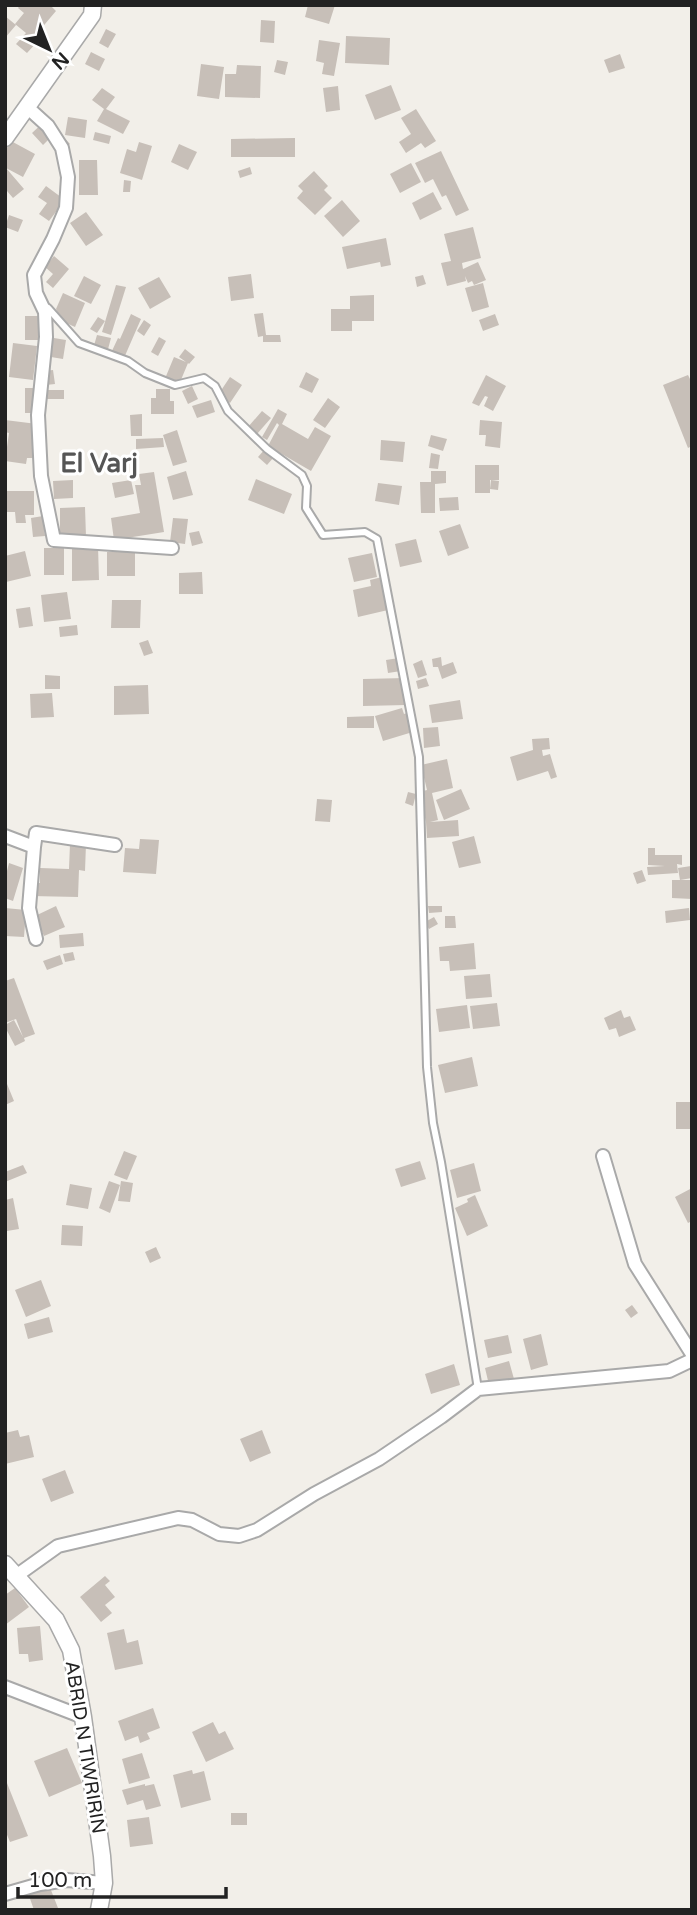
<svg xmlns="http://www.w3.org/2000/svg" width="697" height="1915" viewBox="0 0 697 1915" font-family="'Varela Round',sans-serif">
<rect width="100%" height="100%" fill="#f2efe9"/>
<path fill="#c7bfb8" d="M 20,5 L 50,5 L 56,11 L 34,37 L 38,41 L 27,53 L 16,44 L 26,33 L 15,24 L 24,13 L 18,8 Z
M 308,5 L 335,5 L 329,24 L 305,17 Z
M 5,16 L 16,25 L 5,38 Z
M 261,20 L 275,21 L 274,43 L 260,42 Z
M 106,29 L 116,34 L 108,48 L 99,43 Z
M 346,36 L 390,38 L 389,65 L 345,63 Z
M 319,40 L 340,43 L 334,76 L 322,74 L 324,63 L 316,61 Z
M 91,52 L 105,59 L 99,71 L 85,64 Z
M 620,54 L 625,68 L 609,73 L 604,60 Z
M 277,60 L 288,62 L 285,75 L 274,72 Z
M 201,64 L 224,67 L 219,99 L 197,96 Z
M 237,65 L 261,66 L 260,98 L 225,97 L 225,74 L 236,74 Z
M 391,85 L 401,110 L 375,120 L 365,95 Z
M 338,86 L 340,110 L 326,112 L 323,88 Z
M 102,88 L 115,97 L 106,109 L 130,121 L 123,134 L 97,121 L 104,109 L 92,100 Z
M 416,109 L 436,141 L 425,148 L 421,143 L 406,153 L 399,142 L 411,134 L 401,118 Z
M 68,117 L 87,120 L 85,138 L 65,135 Z
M 47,119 L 70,144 L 60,153 L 48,140 L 43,145 L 32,133 Z
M 95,132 L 111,136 L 109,144 L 93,140 Z
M 295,138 L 295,157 L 231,157 L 231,139 Z
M 11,141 L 35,154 L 23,177 L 6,168 L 24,189 L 13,198 L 7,191 L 5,193 L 5,151 Z
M 139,142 L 152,146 L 142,180 L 120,173 L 127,149 L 136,152 Z
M 179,144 L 197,152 L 188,170 L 171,162 Z
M 441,151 L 469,210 L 456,216 L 446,195 L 442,197 L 433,179 L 425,183 L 415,163 Z
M 79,160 L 97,160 L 98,195 L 79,195 Z
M 411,163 L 421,182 L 400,193 L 390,174 Z
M 250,167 L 252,174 L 240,178 L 238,171 Z
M 314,171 L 328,186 L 324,190 L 332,198 L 315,215 L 297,198 L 303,191 L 298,186 Z
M 124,180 L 131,181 L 130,192 L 123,192 Z
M 46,186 L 65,200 L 49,221 L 39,214 L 47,203 L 38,197 Z
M 433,192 L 442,209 L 420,220 L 412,203 Z
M 342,200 L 360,221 L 343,237 L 324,216 Z
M 86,212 L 103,235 L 86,246 L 70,223 Z
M 9,215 L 23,220 L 18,232 L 5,227 Z
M 473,227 L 481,258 L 462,263 L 463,269 L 478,262 L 486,280 L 474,285 L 472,281 L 468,283 L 465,276 L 466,281 L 447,286 L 441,263 L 451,261 L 444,234 Z
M 386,238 L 391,265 L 381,267 L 380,262 L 347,269 L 342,247 Z
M 54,256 L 69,269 L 53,288 L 46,282 L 53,274 L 45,267 Z
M 251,274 L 254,298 L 231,301 L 228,277 Z
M 423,275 L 426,284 L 417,287 L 415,277 Z
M 84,276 L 101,285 L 91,304 L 74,296 Z
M 159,277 L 171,297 L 150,309 L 138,288 Z
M 483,283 L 489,307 L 472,312 L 465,288 Z
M 116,285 L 126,287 L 111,335 L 102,332 Z
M 63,293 L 85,303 L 75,327 L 62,321 L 56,309 Z
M 374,295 L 374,321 L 352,321 L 352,331 L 331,331 L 331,309 L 350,309 L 350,296 Z
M 263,313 L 266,335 L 280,335 L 281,342 L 263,342 L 263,336 L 258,337 L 254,314 Z
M 131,314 L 141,319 L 124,358 L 111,353 L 118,338 L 120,339 Z
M 495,314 L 499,325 L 483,331 L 479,320 Z
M 25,316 L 43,316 L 43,340 L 25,340 Z
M 98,317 L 105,321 L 97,333 L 90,329 Z
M 144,320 L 151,325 L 144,336 L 137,331 Z
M 97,335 L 111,338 L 107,353 L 93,349 Z
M 48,337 L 66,340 L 63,359 L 45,356 Z
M 159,337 L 166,341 L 158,356 L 151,352 Z
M 13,343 L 37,346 L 33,380 L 9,377 Z
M 185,349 L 195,357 L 189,364 L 188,363 L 178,387 L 164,381 L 174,357 L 186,362 L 179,357 Z
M 53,370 L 55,384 L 46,385 L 44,371 Z
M 306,372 L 319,379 L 312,393 L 299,387 Z
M 486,375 L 506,386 L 493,411 L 484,406 L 488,397 L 485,396 L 479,406 L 472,403 Z
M 688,375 L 692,383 L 692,446 L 688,448 L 663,385 Z
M 230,377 L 242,385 L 230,403 L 218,395 Z
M 192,386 L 198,399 L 188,404 L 182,391 Z
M 25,388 L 36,388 L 35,413 L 25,413 Z
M 156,389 L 170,389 L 170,401 L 174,401 L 174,414 L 151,414 L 151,398 L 156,398 Z
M 46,390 L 64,390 L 64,399 L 46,399 Z
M 328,398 L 340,407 L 325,428 L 313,420 Z
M 211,400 L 215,412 L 197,418 L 192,406 Z
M 278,409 L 287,414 L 282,424 L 308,439 L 315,427 L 331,436 L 311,471 L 268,446 L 279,425 L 277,423 L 267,440 L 262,437 Z
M 262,411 L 271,418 L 257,434 L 248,427 Z
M 142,414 L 142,436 L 131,436 L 130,415 Z
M 5,420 L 37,424 L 33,458 L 27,458 L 26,464 L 5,461 L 9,433 L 5,432 Z
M 480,420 L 502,422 L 500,448 L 485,446 L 486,435 L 479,435 Z
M 177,430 L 187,462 L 173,466 L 163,435 Z
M 431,435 L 447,439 L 443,451 L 428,446 Z
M 163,438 L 164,447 L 136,449 L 136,439 Z
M 381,440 L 405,442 L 403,462 L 380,460 Z
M 265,449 L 274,457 L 267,465 L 258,457 Z
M 431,453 L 440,455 L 438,469 L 429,468 Z
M 475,465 L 499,465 L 499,480 L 487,480 L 490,480 L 490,489 L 491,480 L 499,481 L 498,490 L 490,489 L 490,493 L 475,493 Z
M 186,471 L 193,495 L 173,500 L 167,477 Z
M 431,471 L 446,471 L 446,483 L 435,484 L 435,513 L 421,513 L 420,482 L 431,482 Z
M 154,472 L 164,532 L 114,540 L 111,518 L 140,513 L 135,485 L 141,485 L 139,474 Z
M 256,479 L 292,494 L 284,514 L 248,500 Z
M 73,480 L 73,498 L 54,499 L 53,481 Z
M 131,480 L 134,494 L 115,498 L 112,483 Z
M 378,483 L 402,486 L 399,505 L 375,501 Z
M 7,491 L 34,491 L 34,515 L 25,515 L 26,523 L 16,523 L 15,512 L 7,512 Z
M 458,497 L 459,510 L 440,511 L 439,498 Z
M 85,507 L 86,537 L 60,537 L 60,508 Z
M 43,516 L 45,536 L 33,537 L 31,518 Z
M 173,518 L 188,519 L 185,544 L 170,542 Z
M 460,524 L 469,548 L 448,556 L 439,531 Z
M 199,531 L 203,543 L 192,546 L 189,533 Z
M 416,539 L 422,562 L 400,567 L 395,544 Z
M 72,546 L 98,546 L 99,580 L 72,581 Z
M 44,548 L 64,548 L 64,575 L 44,575 Z
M 25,551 L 31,576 L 6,582 L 5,556 Z
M 135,551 L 135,576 L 107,576 L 107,552 Z
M 372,553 L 377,577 L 354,582 L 348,558 Z
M 202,572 L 203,594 L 179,594 L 179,573 Z
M 382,577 L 388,610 L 358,617 L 353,590 L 371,586 L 370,580 Z
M 67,592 L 71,619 L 44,622 L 41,595 Z
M 112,600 L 141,600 L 140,628 L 111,628 Z
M 30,607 L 33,626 L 19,628 L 16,609 Z
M 77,625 L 78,635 L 60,637 L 59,627 Z
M 148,640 L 153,653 L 144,656 L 139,643 Z
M 441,657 L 442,666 L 453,662 L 457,673 L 442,679 L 438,667 L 433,667 L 432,659 Z
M 399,658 L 401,671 L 388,673 L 386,660 Z
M 422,660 L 427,675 L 418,678 L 413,664 Z
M 45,675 L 60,676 L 60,689 L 45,689 Z
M 406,678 L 406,705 L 363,706 L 363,679 Z
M 426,678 L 429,686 L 418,689 L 416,681 Z
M 148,685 L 149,714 L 114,715 L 114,686 Z
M 52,693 L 54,717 L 31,718 L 30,694 Z
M 460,700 L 463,719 L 432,723 L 429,705 Z
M 402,708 L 404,714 L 410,712 L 416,731 L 383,741 L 375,716 Z
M 374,716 L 374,728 L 347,728 L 347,717 Z
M 438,727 L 440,746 L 424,748 L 423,728 Z
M 549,738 L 550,749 L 542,750 L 543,756 L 550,754 L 557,777 L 551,779 L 548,771 L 517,781 L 510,757 L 533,750 L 532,739 Z
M 447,759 L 453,788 L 432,793 L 438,820 L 430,822 L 458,820 L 459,836 L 427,838 L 426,822 L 419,792 L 427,790 L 421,765 Z
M 461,789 L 470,809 L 444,820 L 436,800 Z
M 408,792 L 416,794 L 413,806 L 405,803 Z
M 317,799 L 332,800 L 330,822 L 315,821 Z
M 474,836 L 481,863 L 459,868 L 452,842 Z
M 140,839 L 159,840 L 156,874 L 123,872 L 125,848 L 139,849 Z
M 70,844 L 86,844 L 85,871 L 79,870 L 78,897 L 31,896 L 31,883 L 40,883 L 40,868 L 69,869 Z
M 648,848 L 655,848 L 655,855 L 682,855 L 682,865 L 677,864 L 678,873 L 648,875 L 647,867 L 665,866 L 648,865 Z
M 9,863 L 23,868 L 13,901 L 5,898 L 5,871 L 7,871 Z
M 691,866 L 692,878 L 680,880 L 678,868 Z
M 642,870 L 646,881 L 637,884 L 633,873 Z
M 672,880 L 692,880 L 692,899 L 672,898 Z
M 56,906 L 65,927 L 44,936 L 35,916 Z
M 428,906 L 442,906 L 442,912 L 429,913 Z
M 5,908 L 26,910 L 24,937 L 5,936 Z
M 689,908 L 690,920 L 666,923 L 665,911 Z
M 445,916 L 455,916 L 456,928 L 445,928 Z
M 434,917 L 438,924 L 429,929 L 425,922 Z
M 83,933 L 84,946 L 60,948 L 59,935 Z
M 474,943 L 476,969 L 450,971 L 449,961 L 440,961 L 439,947 Z
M 73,952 L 75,960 L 65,962 L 63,954 Z
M 60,955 L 63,964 L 47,970 L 43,961 Z
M 490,974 L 492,997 L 466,999 L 464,976 Z
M 14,978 L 35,1034 L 24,1038 L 25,1041 L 15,1046 L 5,1027 L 5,1025 L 14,1020 L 23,1037 L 16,1019 L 5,1023 L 5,981 Z
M 497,1003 L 500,1026 L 473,1029 L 470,1006 Z
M 467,1005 L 470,1028 L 439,1032 L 436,1009 Z
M 621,1010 L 624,1018 L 630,1016 L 636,1030 L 619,1037 L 616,1028 L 609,1030 L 604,1018 Z
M 472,1057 L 478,1086 L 445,1093 L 438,1065 Z
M 5,1079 L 14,1101 L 5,1105 Z
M 676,1102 L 692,1102 L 692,1129 L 676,1129 Z
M 124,1151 L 137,1156 L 127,1180 L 114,1175 Z
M 420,1161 L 426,1179 L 401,1187 L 395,1169 Z
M 474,1163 L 481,1191 L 457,1198 L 450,1170 Z
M 23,1165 L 27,1173 L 5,1182 L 5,1172 Z
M 109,1181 L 120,1185 L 110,1213 L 99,1208 Z
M 121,1181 L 133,1183 L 130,1202 L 118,1201 Z
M 70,1184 L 92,1188 L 88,1209 L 66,1205 Z
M 692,1188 L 692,1221 L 688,1223 L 675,1197 Z
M 475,1195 L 488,1226 L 467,1236 L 455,1208 L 468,1202 L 467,1199 Z
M 13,1198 L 19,1229 L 7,1231 L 5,1221 L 5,1200 Z
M 62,1225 L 83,1226 L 82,1246 L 61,1245 Z
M 156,1247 L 161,1258 L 150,1263 L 145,1252 Z
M 41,1280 L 51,1306 L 26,1317 L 15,1290 Z
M 632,1305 L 638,1313 L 631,1318 L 625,1310 Z
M 49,1317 L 53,1332 L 28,1339 L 24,1324 Z
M 541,1334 L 548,1365 L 531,1370 L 523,1339 Z
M 508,1335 L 512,1353 L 488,1358 L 484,1340 Z
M 509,1361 L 514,1379 L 489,1385 L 485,1368 Z
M 454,1364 L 460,1385 L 431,1394 L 425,1374 Z
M 18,1430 L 20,1437 L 29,1435 L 34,1457 L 5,1464 L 5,1433 Z
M 262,1430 L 271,1453 L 250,1462 L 240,1439 Z
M 65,1470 L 74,1493 L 51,1502 L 42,1479 Z
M 105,1576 L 110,1581 L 105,1585 L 115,1597 L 105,1605 L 112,1613 L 101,1622 L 80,1597 Z
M 15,1588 L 29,1607 L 5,1625 L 5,1595 Z
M 40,1626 L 43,1660 L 29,1662 L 28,1654 L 19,1654 L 17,1628 Z
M 124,1629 L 127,1643 L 138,1640 L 143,1664 L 115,1670 L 107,1633 Z
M 153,1708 L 160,1728 L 147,1733 L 150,1739 L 140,1743 L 138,1736 L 125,1741 L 118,1721 Z
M 213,1722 L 219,1734 L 225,1731 L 234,1749 L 206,1762 L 192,1732 Z
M 67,1748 L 82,1783 L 49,1797 L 34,1761 Z
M 142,1753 L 150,1778 L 129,1784 L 122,1759 Z
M 192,1770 L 193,1774 L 204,1771 L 211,1800 L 181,1808 L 173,1775 Z
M 5,1778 L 28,1836 L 10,1842 L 5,1830 Z
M 145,1784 L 145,1786 L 154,1784 L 161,1806 L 146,1810 L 143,1800 L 127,1805 L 122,1790 Z
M 231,1813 L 247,1813 L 247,1825 L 231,1825 Z
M 149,1817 L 153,1844 L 130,1847 L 127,1820 Z
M 49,1885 L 58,1908 L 34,1910 L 28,1893 Z"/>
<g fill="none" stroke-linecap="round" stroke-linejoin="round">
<defs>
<path id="service" d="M 48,308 L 79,343 L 128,361 L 145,373 L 175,385 L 204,378 L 215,386 L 228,411 L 267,449 L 302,475 L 307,486 L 306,508 L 323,535 L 365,532 L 377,539 L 419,757 L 427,1067 L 433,1123 L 441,1162 L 478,1389"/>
<path id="minor" d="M 27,107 L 48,126 L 62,148 L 68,177 L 66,208 L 53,239 L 34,275 L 36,293 L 45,312 L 46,337 L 38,415 L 41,476 L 54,540 L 172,548
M 5,836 L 34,847 L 29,908 L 36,939
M 34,847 L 36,833 L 115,845
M 603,1156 L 635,1264 L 692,1354
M 16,1576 L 58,1546 L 178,1518 L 192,1520 L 219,1534 L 239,1536 L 257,1530 L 314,1494 L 379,1459 L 441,1417 L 478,1389 L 669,1371 L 692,1360
M 5,1687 L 83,1717
M 5,1894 L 40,1884 L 67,1880 L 104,1883"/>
<path id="tertiary" d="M 5,138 L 92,15 L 93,5
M 5,1564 L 56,1620 L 71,1650 L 83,1717 L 102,1856 L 104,1883 L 99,1910"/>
</defs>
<use href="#service" stroke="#a9a9a9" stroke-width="10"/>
<use href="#minor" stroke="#a9a9a9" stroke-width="16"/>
<use href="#tertiary" stroke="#a9a9a9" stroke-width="19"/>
<use href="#service" stroke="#fff" stroke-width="6"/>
<use href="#minor" stroke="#fff" stroke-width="12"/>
<use href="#tertiary" stroke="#fff" stroke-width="16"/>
</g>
<g text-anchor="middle" stroke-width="6" stroke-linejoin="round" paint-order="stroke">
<g font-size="19" fill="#222" stroke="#fff">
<text transform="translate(86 1747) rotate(81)" y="7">ABRID N TIWRIRIN</text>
</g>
<g font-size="26" font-weight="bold" fill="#555" stroke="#fff">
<text x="99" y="472">El Varj</text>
</g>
</g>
<rect width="697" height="1915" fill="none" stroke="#222222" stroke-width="14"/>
<g transform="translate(49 49) rotate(137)" stroke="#ffffff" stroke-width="5" paint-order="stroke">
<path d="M0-5L12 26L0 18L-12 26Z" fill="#222222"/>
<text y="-10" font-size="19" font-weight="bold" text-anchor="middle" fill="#222222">N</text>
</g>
<path d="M18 1887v10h208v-10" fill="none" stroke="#222222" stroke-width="3.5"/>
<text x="28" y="1887" font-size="21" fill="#222222" stroke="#ffffff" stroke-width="5" paint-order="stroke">100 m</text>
</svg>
